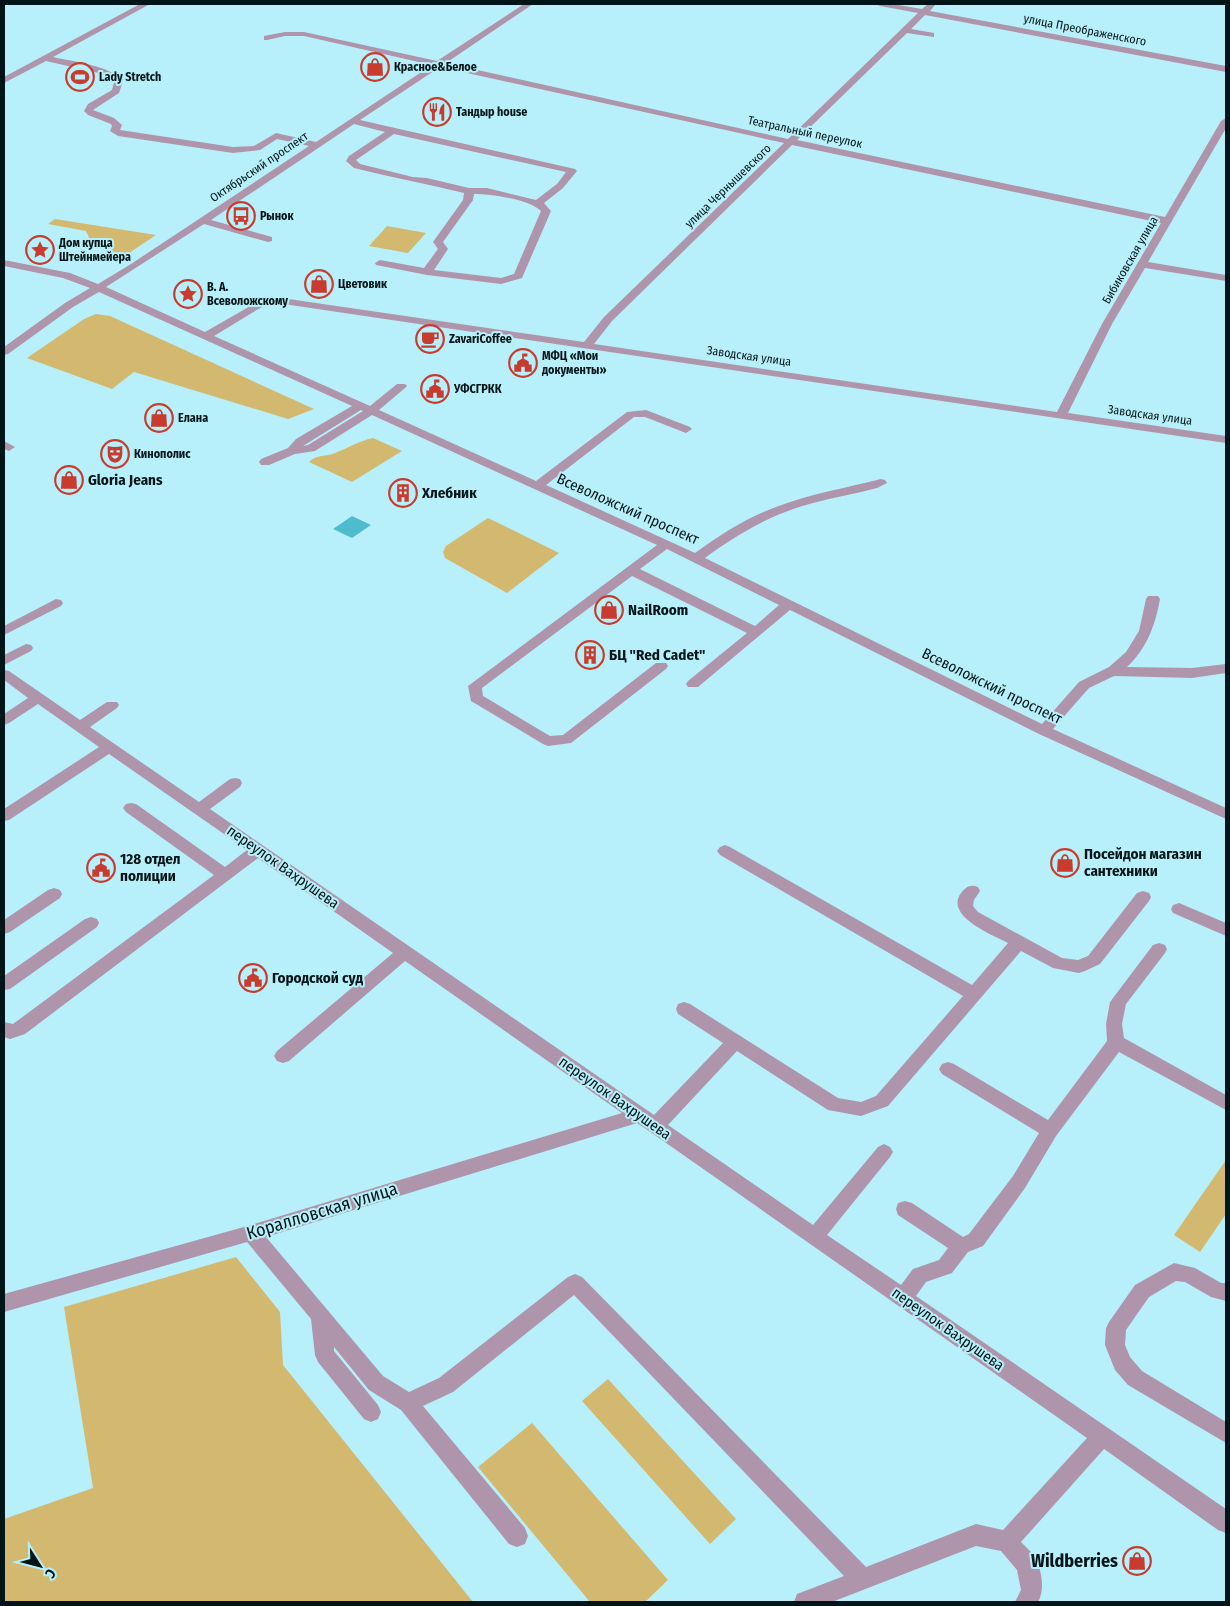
<svg xmlns="http://www.w3.org/2000/svg" width="1230" height="1606" viewBox="0 0 1230 1606" font-family="'Fira Sans Condensed',sans-serif">
<rect width="100%" height="100%" fill="#b7f0fa"/>
<path fill="#d3b86f" d="M 55,219 L 156,235 L 126,255 L 93,247 L 86,231 L 48,224 Z
M 387,226 L 426,233 L 408,253 L 369,246 Z
M 96,314 L 110,316 L 314,409 L 288,419 L 134,372 L 112,389 L 27,358 L 84,319 Z
M 373,438 L 402,451 L 352,482 L 309,462 C 317,454 326,457 335,453 C 348,448 359,441 373,438 Z
M 488,518 L 559,553 L 507,593 L 445,558 L 443,552 L 446,546 Z
M 1226,1160 L 1226,1214 L 1200,1252 L 1174,1235 Z
M 236,1257 L 280,1312 L 283,1365 L 473,1602 L 4,1602 L 4,1519 L 93,1488 L 64,1307 Z
M 608,1379 L 736,1519 L 710,1544 L 582,1401 Z
M 532,1423 L 668,1580 L 645,1602 L 590,1602 L 478,1467 Z"/>
<path fill="#4fbcce" d="M 352,516 L 371,525 L 352,538 L 333,529 Z"/>
<g fill="none" stroke-linecap="round" stroke-linejoin="round">
<path fill="#af95ac" fill-rule="evenodd" d="M 140,4 L 150,4 L 53,57 C 74,62 109,65 123,81 L 119,93 L 93,110 L 114,118 L 122,125 L 120,130 L 233,147 L 254,146 L 276,133 L 316,142 L 432,65 L 304,36 L 285,36 L 267,40 L 264,40 L 264,36 L 285,32 L 304,32 L 437,61 L 524,4 L 533,4 L 446,63 L 788,139 L 918,13 L 880,6 L 876,4 L 892,4 L 922,9 L 928,4 L 936,4 L 930,11 L 1226,66 L 1226,72 L 925,15 L 911,29 L 934,33 L 934,37 L 907,33 L 797,140 L 1165,217 L 1221,121 L 1226,118 L 1226,128 L 1148,262 L 1226,275 L 1226,281 L 1145,268 L 1112,324 L 1068,413 L 1226,436 L 1226,443 L 270,302 L 214,336 L 370,406 L 397,384 L 405,384 L 407,386 L 405,388 L 379,410 L 536,481 L 627,412 L 646,410 L 690,427 L 692,429 L 686,433 L 645,417 L 634,417 L 546,485 L 695,553 C 720,535 746,518 776,507 C 809,494 846,488 881,479 L 885,480 L 887,483 L 877,488 C 856,494 834,497 813,503 C 773,513 738,534 705,558 L 1042,724 L 1079,682 L 1109,667 L 1126,652 L 1139,631 L 1146,599 L 1148,596 L 1158,596 L 1160,599 C 1155,626 1147,648 1127,667 L 1192,668 L 1226,664 L 1226,673 L 1192,678 L 1114,676 L 1089,688 L 1053,729 L 1226,808 L 1226,819 L 1039,734 L 790,610 L 698,687 L 688,687 L 686,684 L 688,681 L 747,633 L 632,576 L 482,688 L 483,696 L 550,736 L 563,735 L 656,663 L 666,663 L 668,666 L 666,669 L 571,743 L 548,746 L 543,744 L 471,701 L 468,686 L 657,545 L 372,415 L 315,451 L 295,454 L 269,465 L 261,465 L 259,462 L 261,459 L 288,448 L 296,439 L 352,406 L 99,292 L 73,307 L 8,354 L 4,355 L 4,347 L 65,303 L 90,288 L 63,278 L 4,266 L 4,260 L 70,273 L 98,284 L 131,264 L 309,146 L 277,139 L 260,150 L 233,153 L 118,136 L 110,131 L 112,126 L 111,124 L 88,115 L 84,111 L 88,104 L 112,90 L 114,82 L 107,75 L 46,61 L 4,83 L 4,77 ZM 440,67 L 784,143 L 604,317 L 584,342 L 268,296 L 205,332 L 106,287 L 204,224 L 268,242 L 272,241 L 272,237 L 211,220 L 354,124 L 385,132 L 349,156 L 346,161 L 354,168 C 390,177 427,184 464,193 L 463,200 L 433,242 L 438,249 L 424,268 L 380,260 L 375,263 L 376,265 L 427,275 L 501,284 L 522,278 L 551,211 L 544,203 L 563,188 L 577,171 L 575,169 L 360,120 ZM 394,134 L 566,172 L 557,184 L 536,200 L 487,188 L 469,188 L 427,178 L 413,177 L 360,164 L 356,160 ZM 792,145 L 1161,223 L 1102,324 L 1057,412 L 594,344 L 612,321 ZM 474,194 C 491,194 529,199 541,211 L 514,274 L 501,278 L 434,270 L 448,249 L 443,242 L 473,200 ZM 361,410 L 363,411 L 308,445 L 303,446 ZM 667,549 L 779,605 L 755,626 L 640,569 Z
M 4,441 L 15,447 L 9,451 L 4,449 Z
M 56,599 L 61,600 L 63,603 L 61,606 L 4,635 L 4,626 Z
M 26,644 L 31,645 L 33,648 L 31,651 L 4,665 L 4,655 Z
M 4,670 L 9,671 L 80,720 L 107,702 L 117,702 L 119,705 L 117,708 L 90,727 L 199,802 L 230,779 L 235,778 L 240,779 L 242,783 L 240,787 L 210,809 L 654,1115 L 723,1043 L 678,1014 L 676,1009 L 678,1004 L 684,1002 L 690,1004 L 838,1098 L 861,1102 L 876,1096 L 963,996 L 720,855 L 717,851 L 720,847 L 725,845 L 730,847 L 972,985 L 1008,943 C 993,935 944,916 961,893 C 966,887 970,884 978,887 L 980,891 L 974,900 L 973,906 L 978,912 L 1062,958 L 1078,960 L 1088,956 L 1137,893 L 1143,891 L 1149,893 L 1151,897 L 1149,901 L 1100,964 L 1085,971 L 1079,973 L 1053,968 L 1021,951 L 888,1106 L 861,1116 L 828,1110 L 737,1051 L 668,1125 L 813,1225 L 878,1147 L 884,1144 L 890,1147 L 893,1152 L 890,1157 L 827,1235 L 901,1285 L 913,1269 L 939,1260 L 948,1248 L 898,1215 L 896,1209 L 898,1203 L 905,1201 L 912,1203 L 963,1237 L 969,1234 L 1013,1176 L 1039,1133 L 942,1074 L 939,1069 L 942,1064 L 948,1062 L 954,1064 L 1048,1120 L 1107,1041 L 1106,1024 L 1110,1002 L 1153,945 L 1159,943 L 1165,945 L 1167,949 L 1165,953 L 1126,1004 L 1122,1024 L 1124,1038 L 1226,1095 L 1226,1110 L 1119,1052 L 1056,1136 L 1025,1188 L 983,1246 L 968,1252 L 952,1273 L 926,1282 L 916,1296 L 1226,1509 L 1226,1533 L 1218,1530 L 1104,1449 L 1021,1542 C 1026,1547 1032,1552 1035,1558 C 1042,1570 1045,1590 1038,1602 L 1015,1602 L 1021,1590 L 1017,1570 L 1001,1551 L 976,1546 L 832,1602 L 794,1602 L 797,1594 L 844,1576 L 574,1295 L 453,1392 L 423,1406 L 525,1528 L 528,1536 L 525,1544 L 517,1547 L 509,1544 L 401,1410 L 369,1390 L 334,1347 L 334,1351 L 378,1405 L 381,1412 L 378,1419 L 371,1422 L 364,1419 L 318,1362 L 315,1355 L 311,1319 L 247,1242 L 4,1312 L 4,1294 L 251,1225 L 622,1113 L 405,961 L 289,1061 L 283,1063 L 277,1061 L 274,1056 L 277,1051 L 393,953 L 258,858 L 25,1034 L 10,1039 L 4,1037 L 4,1022 L 13,1024 L 214,875 L 126,812 L 123,808 L 126,804 L 131,803 L 136,804 L 225,867 L 247,850 L 109,754 L 9,820 L 4,821 L 4,809 L 99,747 L 38,704 L 9,723 L 4,725 L 4,714 L 28,698 L 4,680 ZM 637,1123 L 649,1131 L 1087,1438 L 1003,1530 L 976,1524 L 866,1567 L 582,1277 L 575,1274 L 568,1277 L 439,1378 L 409,1392 L 383,1376 L 266,1237 Z
M 54,888 L 60,890 L 62,894 L 60,898 L 10,932 L 4,934 L 4,920 L 48,890 Z
M 1179,903 L 1226,923 L 1226,936 L 1173,913 L 1171,909 L 1173,905 Z
M 91,917 L 97,919 L 99,923 L 97,927 L 10,989 L 4,990 L 4,976 L 85,919 Z
M 1174,1263 L 1195,1268 L 1221,1283 L 1226,1283 L 1226,1301 L 1211,1297 L 1185,1282 L 1176,1281 L 1149,1297 L 1126,1330 L 1125,1345 L 1130,1357 L 1142,1371 L 1226,1422 L 1226,1443 L 1128,1385 L 1115,1370 L 1105,1345 L 1106,1328 L 1109,1322 L 1135,1285 Z"/>
</g>
<defs>
<symbol id="shop-ring" viewBox="-11 -11 22 22"><circle r="9.5" fill="#b7f0fa" stroke="#c83b2e" stroke-width="1.5"/><path d="M-5-2.5h2.3a2.7 3.5 0 0 1 5.4 0H5L5.5 6h-11ZM-1.5-2.5h3a1.5 2.3 0 0 0-3 0Z" fill="#c83b2e"/></symbol>
<symbol id="stadium-ring" viewBox="-11 -11 22 22"><circle r="9.5" fill="#b7f0fa" stroke="#c83b2e" stroke-width="1.5"/><path d="M0-5a6.5 5 0 1 0 0 10a6.5 5 0 1 0 0-10ZM-3.5-1.8h7v3.6h-7Z" fill="#c83b2e"/></symbol>
<symbol id="restaurant-ring" viewBox="-11 -11 22 22"><circle r="9.5" fill="#b7f0fa" stroke="#c83b2e" stroke-width="1.5"/><path d="M-5-6h1v4h1v-4h1v4h1v-4h1v5L-1.5 .5V6h-2V.5L-5-1ZM5-6V6H3V1.5H1.5Q1.5-4 5-6Z" fill="#c83b2e"/></symbol>
<symbol id="bus-ring" viewBox="-11 -11 22 22"><circle r="9.5" fill="#b7f0fa" stroke="#c83b2e" stroke-width="1.5"/><path d="M-5-6H5V4H4V6H2V4H-2V6H-4V4H-5ZM-3.5-4V0h7V-4ZM-3.5 1.2v1.5H-2V1.2ZM2 1.2v1.5H3.5V1.2Z" fill="#c83b2e"/></symbol>
<symbol id="sight-ring" viewBox="-11 -11 22 22"><circle r="9.5" fill="#b7f0fa" stroke="#c83b2e" stroke-width="1.5"/><path d="M0-6L1.8-2.2L6-1.7L2.9 1.2L3.7 5.4L0 3.3L-3.7 5.4L-2.9 1.2L-6-1.7L-1.8-2.2Z" fill="#c83b2e"/></symbol>
<symbol id="cafe-ring" viewBox="-11 -11 22 22"><circle r="9.5" fill="#b7f0fa" stroke="#c83b2e" stroke-width="1.5"/><path d="M-5.5-4.5H6V0H3Q3 3.5 0 3.5H-2.5Q-5.5 3.5-5.5 0ZM3-3.2v2h1.7v-2ZM-6 4.5H4V6H-6Z" fill="#c83b2e"/></symbol>
<symbol id="civic-ring" viewBox="-11 -11 22 22"><circle r="9.5" fill="#b7f0fa" stroke="#c83b2e" stroke-width="1.5"/><path d="M-.6-6.5H3V-4.5H.6V-3L4-1V1h2V6H-6V1h2V-1L-.6-3ZM-1.2 2.5V6h2.4V2.5Z" fill="#c83b2e"/></symbol>
<symbol id="theatre-ring" viewBox="-11 -11 22 22"><circle r="9.5" fill="#b7f0fa" stroke="#c83b2e" stroke-width="1.5"/><path d="M-5-5.5Q0-4 5-5.5V0Q5 5 0 6Q-5 5-5 0ZM-3.3-2.5H-1v1.5H-3.3ZM1-2.5H3.3v1.5H1ZM-2.8 1Q0 5.5 2.8 1Z" fill="#c83b2e"/></symbol>
<symbol id="building-ring" viewBox="-11 -11 22 22"><circle r="9.5" fill="#b7f0fa" stroke="#c83b2e" stroke-width="1.5"/><path d="M-4-6H4V6H1V3H-1V6H-4ZM-2.5-4.3h1.7v1.8h-1.7ZM.8-4.3h1.7v1.8H.8ZM-2.5-1h1.7V.8h-1.7ZM.8-1h1.7V.8H.8Z" fill="#c83b2e"/></symbol>
</defs>
<g fill-rule="evenodd">
<use href="#shop-ring" x="359" y="51" width="32" height="32"/>
<use href="#stadium-ring" x="64" y="61" width="32" height="32"/>
<use href="#restaurant-ring" x="421" y="96" width="32" height="32"/>
<use href="#bus-ring" x="225" y="200" width="32" height="32"/>
<use href="#sight-ring" x="24" y="234" width="32" height="32"/>
<use href="#shop-ring" x="303" y="268" width="32" height="32"/>
<use href="#sight-ring" x="172" y="278" width="32" height="32"/>
<use href="#cafe-ring" x="414" y="323" width="32" height="32"/>
<use href="#civic-ring" x="507" y="347" width="32" height="32"/>
<use href="#civic-ring" x="419" y="373" width="32" height="32"/>
<use href="#shop-ring" x="143" y="402" width="32" height="32"/>
<use href="#theatre-ring" x="99" y="438" width="32" height="32"/>
<use href="#shop-ring" x="53" y="464" width="32" height="32"/>
<use href="#building-ring" x="387" y="477" width="32" height="32"/>
<use href="#shop-ring" x="593" y="594" width="32" height="32"/>
<use href="#building-ring" x="574" y="639" width="32" height="32"/>
<use href="#shop-ring" x="1049" y="847" width="32" height="32"/>
<use href="#civic-ring" x="85" y="852" width="32" height="32"/>
<use href="#civic-ring" x="237" y="962" width="32" height="32"/>
<use href="#shop-ring" x="1121" y="1545" width="32" height="32"/>
</g>
<g text-anchor="middle" stroke-width="4" stroke-linejoin="round" paint-order="stroke">
<g font-size="12" fill="#011518" stroke="#b7f0fa">
<text transform="translate(1085 30) rotate(11)" y="4">улица Преображенского</text>
<text transform="translate(805 132) rotate(12)" y="4">Театральный переулок</text>
<text transform="translate(259 167) rotate(-34)" y="4">Октябрьский проспект</text>
<text transform="translate(728 186) rotate(-44)" y="4">улица Чернышевского</text>
<text transform="translate(1130 260) rotate(-60)" y="4">Бибиковская улица</text>
<text transform="translate(749 356) rotate(8)" y="4">Заводская улица</text>
<text transform="translate(1150 415) rotate(8)" y="4">Заводская улица</text>
</g>
<g font-size="12" font-weight="bold" fill="#011518" stroke="#b7f0fa" text-anchor="start">
<text x="394" y="71">Красное&amp;Белое</text>
<text x="99" y="81">Lady Stretch</text>
<text x="456" y="116">Тандыр house</text>
<text x="260" y="220">Рынок</text>
<text x="59" y="247">Дом купца<tspan x="59" dy="14">Штейнмейера</tspan></text>
<text x="338" y="288">Цветовик</text>
<text x="207" y="291">В. А.<tspan x="207" dy="14">Всеволожскому</tspan></text>
<text x="449" y="343">ZavariCoffee</text>
<text x="542" y="360">МФЦ «Мои<tspan x="542" dy="14">документы»</tspan></text>
<text x="454" y="393">УФСГРКК</text>
<text x="178" y="422">Елана</text>
<text x="134" y="458">Кинополис</text>
</g>
<g font-size="15" font-weight="bold" fill="#011518" stroke="#b7f0fa" text-anchor="start">
<text x="88" y="485">Gloria Jeans</text>
<text x="422" y="498">Хлебник</text>
<text x="628" y="615">NailRoom</text>
<text x="609" y="660">БЦ "Red Cadet"</text>
<text x="1084" y="859">Посейдон магазин<tspan x="1084" dy="17">сантехники</tspan></text>
<text x="120" y="864">128 отдел<tspan x="120" dy="17">полиции</tspan></text>
<text x="272" y="983">Городской суд</text>
</g>
<g font-size="15" fill="#011518" stroke="#b7f0fa">
<text transform="translate(628 509) rotate(24)" y="5">Всеволожский проспект</text>
<text transform="translate(992 686) rotate(26)" y="5">Всеволожский проспект</text>
<text transform="translate(283 867) rotate(35)" y="5">переулок Вахрушева</text>
<text transform="translate(615 1098) rotate(35)" y="5">переулок Вахрушева</text>
<text transform="translate(948 1329) rotate(35)" y="5">переулок Вахрушева</text>
</g>
<g font-size="18" fill="#011518" stroke="#b7f0fa">
<text transform="translate(322 1211) rotate(-17)" y="6">Коралловская улица</text>
</g>
<g font-size="18" font-weight="bold" fill="#011518" stroke="#b7f0fa" text-anchor="end">
<text x="1118" y="1567">Wildberries</text>
</g>
</g>
<rect width="1230" height="1606" fill="none" stroke="#011518" stroke-width="10"/>
<g transform="translate(40 1566) rotate(126)" stroke="#b7f0fa" stroke-width="4" paint-order="stroke">
<path d="M0-4L9 19L0 12L-9 19Z" fill="#011518"/>
<text y="-8" font-size="14" font-weight="bold" text-anchor="middle" fill="#011518">С</text>
</g>
</svg>
